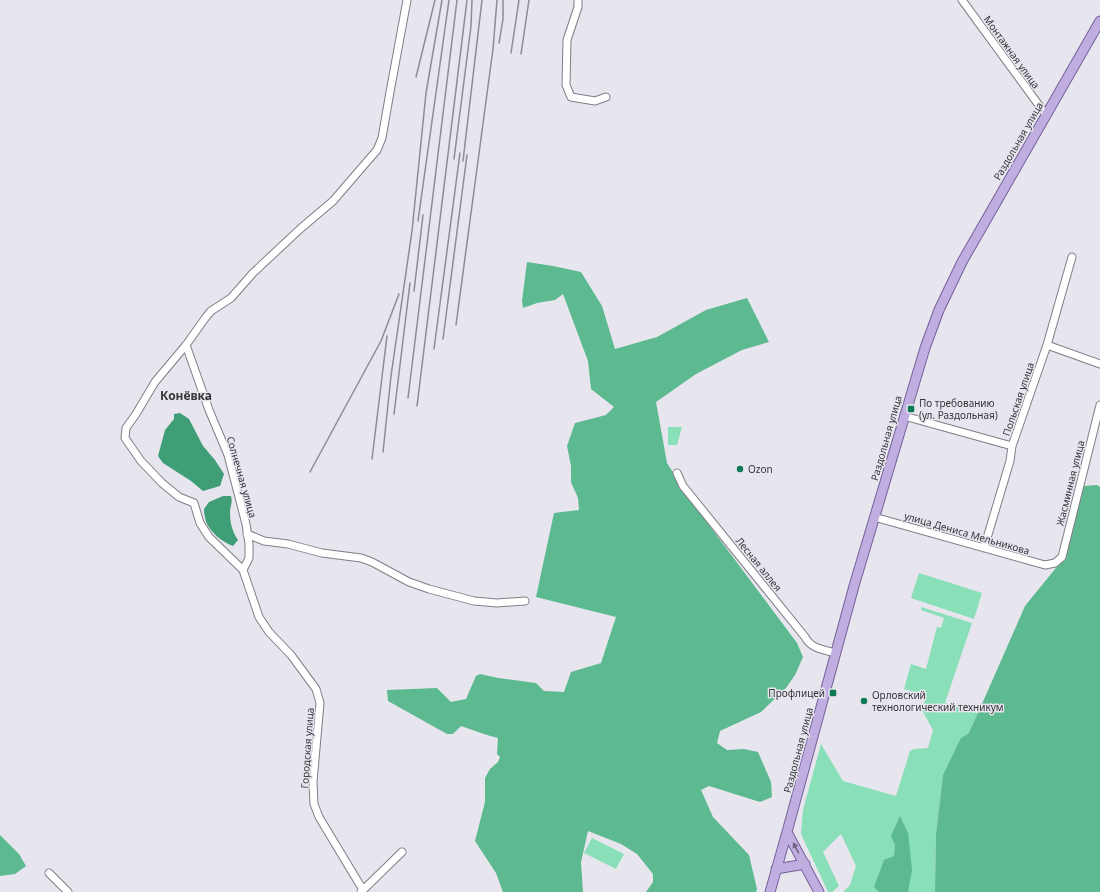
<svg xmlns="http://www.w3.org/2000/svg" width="1100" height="892" viewBox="0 0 1100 892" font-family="'Noto Sans',sans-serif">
<rect width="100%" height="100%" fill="#e7e5ee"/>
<path fill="#89dfb7" d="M 668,427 L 682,427 L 677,445 L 668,445 Z
M 919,573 L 982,593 L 974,619 L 911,598 Z
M 921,607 L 972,623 L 945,703 L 978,713 L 968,734 L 943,775 L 936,834 L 935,892 L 843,892 L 850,885 L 856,866 L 841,834 L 823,852 L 839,886 L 832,892 L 828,892 L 801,834 L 803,810 L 821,744 L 843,781 L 896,796 L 910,751 L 914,749 L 928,748 L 933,730 L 922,710 L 926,697 L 924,695 L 904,689 L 911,664 L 926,669 L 937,627 L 941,628 L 944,618 L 921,610 Z
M 592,838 L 624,854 L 616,869 L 584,853 Z"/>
<path fill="#5cb990" d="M 527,262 L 553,266 L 581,272 L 602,306 L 615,349 L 657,337 L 706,310 L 747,298 L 769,342 L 742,350 L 696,374 L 656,402 L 667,463 L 691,501 L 797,643 L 803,657 L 795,675 L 786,688 L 761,712 L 720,731 L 717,743 L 727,750 L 744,749 L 758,752 L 771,782 L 772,797 L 760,802 L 709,786 L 701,790 L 713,817 L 749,855 L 757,889 L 756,892 L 646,892 L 653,882 L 653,874 L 637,854 L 621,844 L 588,831 L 581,862 L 583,892 L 503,892 L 496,873 L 475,841 L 485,802 L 485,778 L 490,769 L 498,762 L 500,757 L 497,754 L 498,738 C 485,735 474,730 461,726 L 453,734 L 447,734 L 388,701 L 387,690 L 437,688 L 451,702 L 466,699 L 476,676 L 480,674 L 498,678 L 536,683 L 544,691 L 564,692 L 571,672 L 601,663 L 616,617 L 536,597 L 554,513 L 579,510 L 578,498 L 571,482 L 571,466 L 567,446 L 575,423 L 606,415 L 614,407 L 591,389 L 588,361 L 563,294 L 555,300 L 537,303 L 523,308 L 522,301 Z
M 1097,485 L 1100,487 L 1100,892 L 935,892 L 936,834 L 943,775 L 961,738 L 968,734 L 978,713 L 1025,606 L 1064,558 L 1083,486 Z
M 900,816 L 908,833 L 912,870 L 908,892 L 879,892 L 874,887 L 884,860 L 894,856 L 895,845 L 891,836 Z
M 0,835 L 19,854 L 26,866 L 15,874 L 0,876 Z"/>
<path fill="#3f9e76" d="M 180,413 L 189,419 L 203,446 L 215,460 L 224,474 L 220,486 L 203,491 L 191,481 L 163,463 L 158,456 L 165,430 L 174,419 L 174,414 Z
M 223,496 L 231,496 C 233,503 230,506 230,512 C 230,523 232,531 238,540 L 233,546 C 222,542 211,533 206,522 C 205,518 204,513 204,509 L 209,502 Z"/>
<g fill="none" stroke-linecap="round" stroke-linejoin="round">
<defs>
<path id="minor" d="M 578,0 L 578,7 L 567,40 L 566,85 L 571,97 L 595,101 L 606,97
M 962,0 L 1046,115
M 186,345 L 209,410 L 228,455 L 246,524 L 249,544 L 249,558 L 243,570
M 1047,345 L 1100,364
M 904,416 L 1012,446
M 677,473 L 683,486 L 805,637 C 811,649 825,650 836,653
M 874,517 L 1045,565 L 1055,563 L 1062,557 L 1100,405
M 247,534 L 264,541 L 288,544 L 322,553 L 361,558 L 372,562 L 409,582 L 429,589 L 474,601 L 497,603 L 525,601
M 984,548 L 1010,461 L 1012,446 L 1047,345 L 1072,257
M 49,873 L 68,892
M 363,890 L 319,817 L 314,804 L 313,782 L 320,703 L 316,689 L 291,655 L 269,632 L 259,617 L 243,570 L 209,537 L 200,523 L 194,503 L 179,497 L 162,483 L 141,461 L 125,438 L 126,428 L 136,414 L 155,382 L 186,345 L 206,317 L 211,311 L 231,298 L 253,273 L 300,229 L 333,201 L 377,150 L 382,138 L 390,92 L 407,0
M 361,892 L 402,852"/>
<path id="major" d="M 787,832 L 819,892
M 776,869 L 805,864
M 770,892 L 787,832 L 854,586 L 925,348 L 939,310 L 962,262 L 1100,21"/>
</defs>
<use href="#minor" stroke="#807d86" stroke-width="9"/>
<use href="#major" stroke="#746199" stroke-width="11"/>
<use href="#minor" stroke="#fff" stroke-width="7"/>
<use href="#major" stroke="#c0aee1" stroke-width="9"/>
<path stroke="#8d8c92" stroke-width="1.5" d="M 499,43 L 503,19 L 503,0
M 511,53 L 519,0
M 521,54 L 529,0
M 416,77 L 435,0
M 454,159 L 471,26 L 472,0
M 463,161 L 482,0
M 418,221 L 449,0
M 414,291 L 423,215
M 456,325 L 493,49 L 497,0
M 443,339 L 467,155
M 434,349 L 460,153
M 408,398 L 457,0
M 417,406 L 467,0
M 394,414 L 410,283
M 383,452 L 391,376 L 412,231 L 426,93 L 442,0
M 372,459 L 387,336
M 310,472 L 381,341 L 399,294"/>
</g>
<defs><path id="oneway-solid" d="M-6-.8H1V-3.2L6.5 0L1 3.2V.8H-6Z"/></defs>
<use fill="#6d657c" href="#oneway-solid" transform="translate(796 848) rotate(-118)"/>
<g fill="#0c7a55" stroke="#e7e5ee" stroke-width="1.5">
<rect x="907" y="405" width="8" height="8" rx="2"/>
<circle cx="740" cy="469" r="4"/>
<rect x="829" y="689" width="8" height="8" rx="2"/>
<circle cx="864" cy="701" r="4"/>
</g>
<g text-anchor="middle" stroke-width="3" stroke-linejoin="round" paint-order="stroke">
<g font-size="10" fill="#363539" stroke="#e7e5ee">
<text transform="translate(1012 52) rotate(54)" y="4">Монтажная улица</text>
<text transform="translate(1018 141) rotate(-60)" y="4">Раздольная улица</text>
<text transform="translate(1018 399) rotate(-71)" y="4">Польская улица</text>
<text transform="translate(886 438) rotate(-74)" y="4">Раздольная улица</text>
<text transform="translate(242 477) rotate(74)" y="4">Солнечная улица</text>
<text transform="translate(1070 483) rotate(-76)" y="4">Жасминная улица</text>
<text transform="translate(967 533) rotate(16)" y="4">улица Дениса Мельникова</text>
<text transform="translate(759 564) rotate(51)" y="4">Лесная аллея</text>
<text transform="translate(307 748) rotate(-86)" y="4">Городская улица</text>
<text transform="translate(798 750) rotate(-75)" y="4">Раздольная улица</text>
</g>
<g font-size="10" fill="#363539" stroke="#e7e5ee" text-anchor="start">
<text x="919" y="407">По требованию<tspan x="919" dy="12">(ул. Раздольная)</tspan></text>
<text x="748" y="473">Ozon</text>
<text x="825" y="697" text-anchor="end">Профлицей</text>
<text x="872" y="699">Орловский<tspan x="872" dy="12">технологический техникум</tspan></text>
</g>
<g font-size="12" font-weight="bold" fill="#363539" stroke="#e7e5ee">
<text x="186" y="400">Конёвка</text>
</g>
</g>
</svg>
